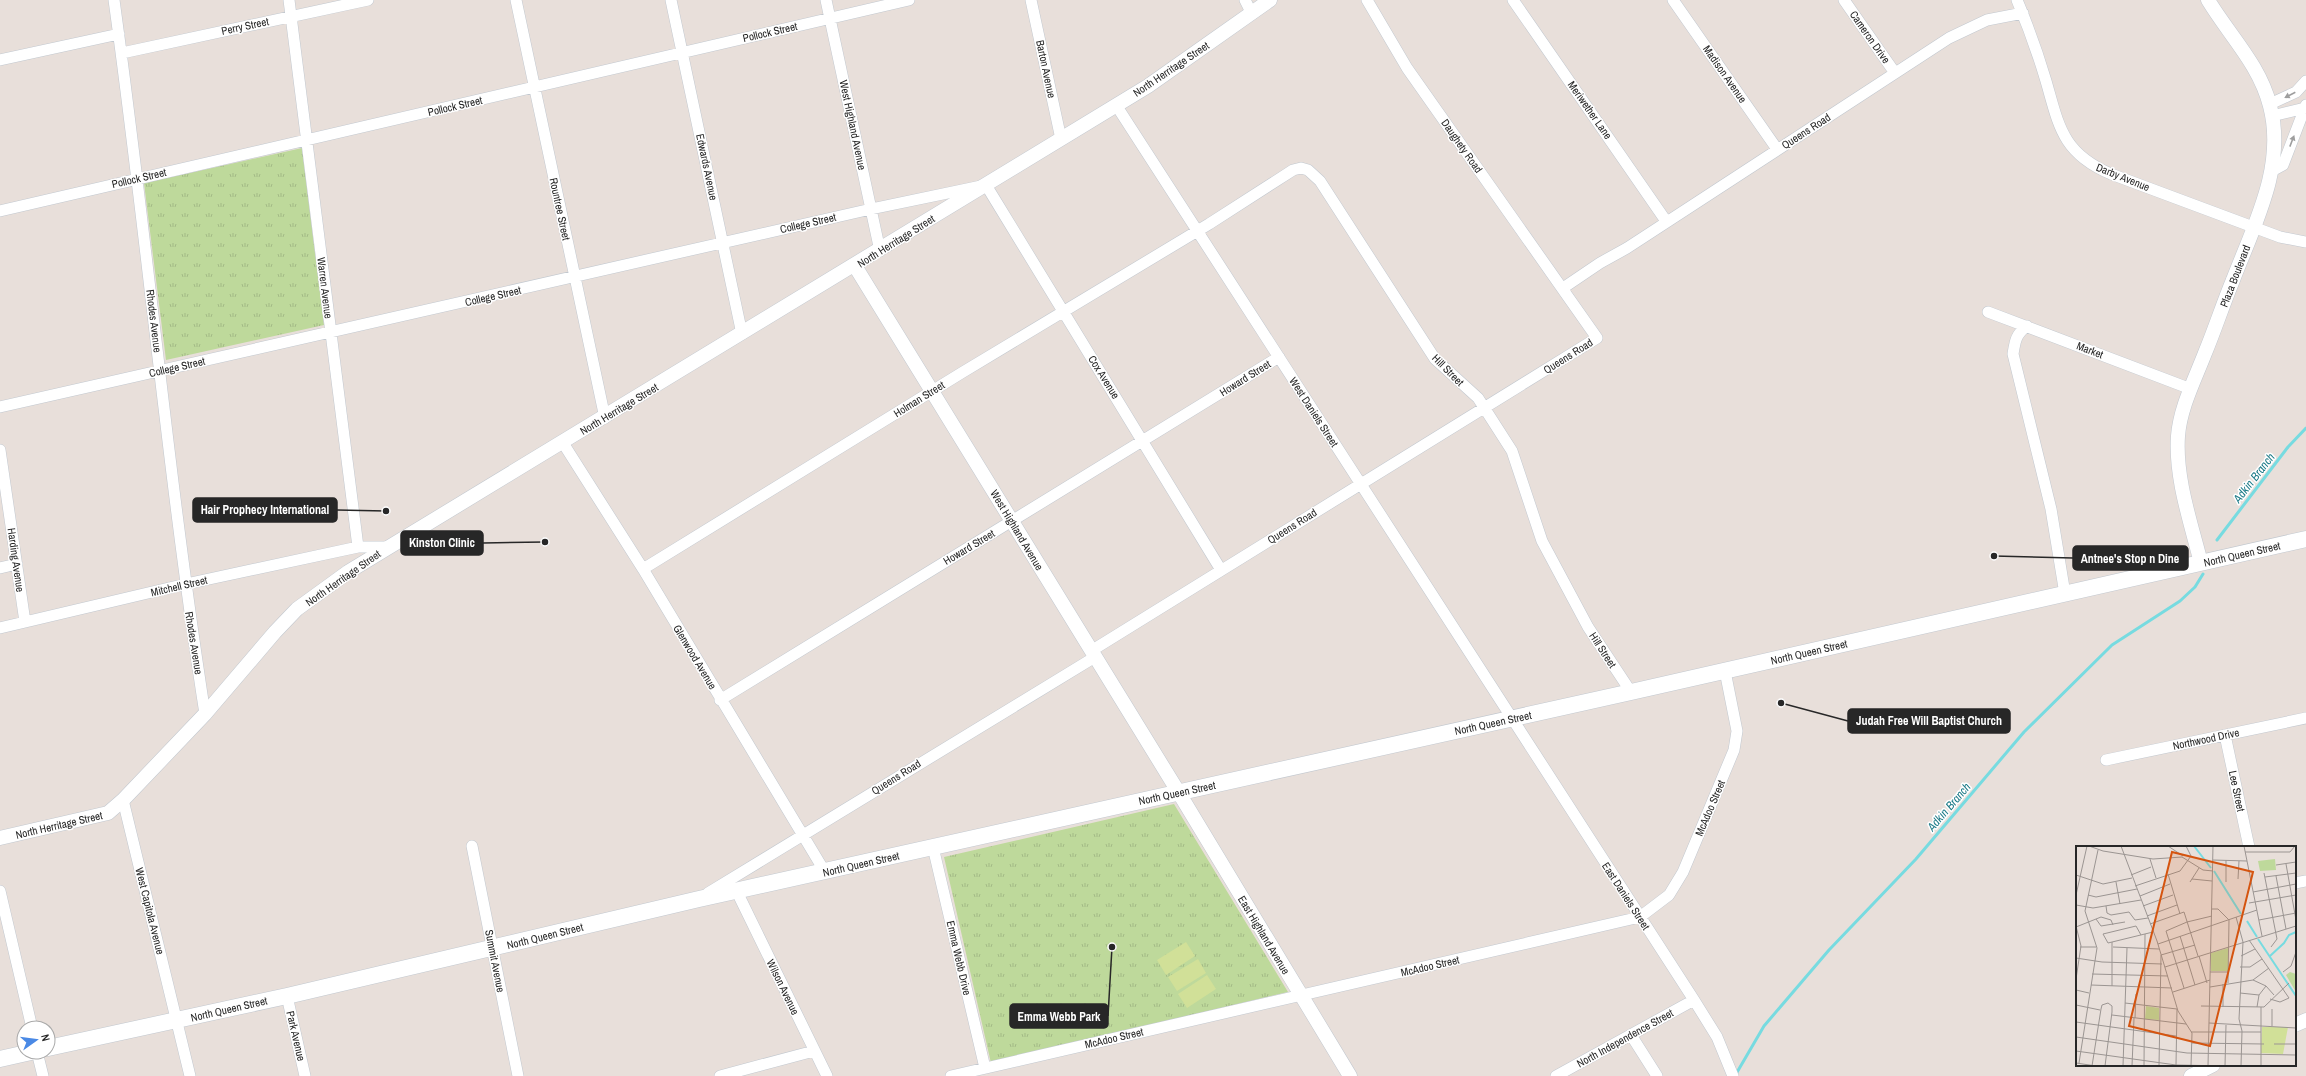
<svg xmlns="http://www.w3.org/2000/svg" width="2306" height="1076" viewBox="0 0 2306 1076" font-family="'Archivo Narrow',sans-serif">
<defs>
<pattern id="grass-tufts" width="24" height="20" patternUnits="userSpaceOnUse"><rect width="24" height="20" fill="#bed99b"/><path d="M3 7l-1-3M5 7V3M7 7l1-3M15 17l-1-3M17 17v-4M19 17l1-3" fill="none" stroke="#a3ba86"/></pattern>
</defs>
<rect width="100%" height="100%" fill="#e8dfda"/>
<path fill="url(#grass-tufts)" d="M 302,148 L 324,325 L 166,360 L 144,183 Z
M 1174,804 L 1288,992 L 991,1063 L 944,857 Z"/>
<path fill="#d1e098" d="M 1186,942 L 1195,956 L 1166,975 L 1157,960 Z
M 1198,959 L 1206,973 L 1177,991 L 1168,977 Z
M 1207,975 L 1216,989 L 1187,1008 L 1178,994 Z"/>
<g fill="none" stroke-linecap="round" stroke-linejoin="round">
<path stroke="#77dbe0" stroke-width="3" d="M 2217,540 L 2288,447 L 2306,428
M 1736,1074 L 1764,1026 L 1829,950 L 1916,859 L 2024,732 L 2112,645 L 2180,601 L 2195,587 L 2203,574"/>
<defs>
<path id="minor" d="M 114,0 C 147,238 168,477 205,714
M 289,0 L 358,547
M 516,0 L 605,418
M 671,0 L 742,334
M 826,0 L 880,251
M 1031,0 L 1061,139
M 1245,0 L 1252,14
M 1513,0 L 1666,221
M 1673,0 L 1777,149
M 1844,0 L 1895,73
M 2017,0 C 2028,26 2038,54 2046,81 C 2059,126 2062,153 2111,174 L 2280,237 L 2306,242
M 122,53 L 368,0
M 0,60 L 119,34
M 2270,104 L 2296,92 L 2306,81
M 1116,105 L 1694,1000 L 1717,1037 L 1733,1076
M 2272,116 L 2305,108
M 2272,171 L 2283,165 L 2306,105
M 0,211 L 909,0
M 1563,288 L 1600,263 L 1627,248 L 1949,38 L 1987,20 L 2023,13
M 1988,312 L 2191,389
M 2027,326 C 2016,334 2015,341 2013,354 L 2051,509 L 2065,594
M 0,407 L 871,209 L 986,185 L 1221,570
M 563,443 L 643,569 L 825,872
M 0,450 L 25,622
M 0,568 L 17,564
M 643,569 L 963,372 L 1209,224 L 1293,170 L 1301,168 L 1308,170 L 1320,181 L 1435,359 L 1478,398 L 1512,451 L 1542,541 L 1588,627 L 1631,692
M 0,628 L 186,584 L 358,547 L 388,547
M 1091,651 L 1597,338 L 1407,68 L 1367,0
M 720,700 L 1279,357
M 2225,735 L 2249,847
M 2106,760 L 2306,718
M 123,800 L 190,1076
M 472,846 L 518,1076
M 933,847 L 985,1068
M 2295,883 L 2306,881
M 0,891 L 32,1028
M 708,893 L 1095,657
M 740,898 L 827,1076
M 287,996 L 305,1076
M 1631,1035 L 1657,1076
M 37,1052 L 43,1076
M 720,1076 L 814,1051
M 951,1076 L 1640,917 L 1669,895 L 1683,872 L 1734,750 L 1737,731 L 1725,671
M 1556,1076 L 1694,1000"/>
<path id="tertiary" d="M 855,266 L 1179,793 L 1350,1076
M 2201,563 C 2191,523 2175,478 2178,436 C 2180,408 2195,379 2205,353 C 2215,329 2223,304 2233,280 C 2254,225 2286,166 2270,106 C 2260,65 2229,35 2208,0
M 0,838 L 108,813 L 123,800 L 205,714 L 275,632 L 297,609 L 348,572 L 1148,86 L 1270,0
M 2295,1025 L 2306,1020
M 2191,1076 L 2213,1065"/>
<path id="secondary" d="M 48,1048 L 287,996 L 699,899 L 1631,692 L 2306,539
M 0,1059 L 31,1052"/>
</defs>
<use href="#minor" stroke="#c2c8cf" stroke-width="12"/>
<use href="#tertiary" stroke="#c2c8cf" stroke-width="15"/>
<use href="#secondary" stroke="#c2c8cf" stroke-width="17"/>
<use href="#minor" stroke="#fff" stroke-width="11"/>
<use href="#tertiary" stroke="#fff" stroke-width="14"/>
<use href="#secondary" stroke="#fff" stroke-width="16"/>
</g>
<defs><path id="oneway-solid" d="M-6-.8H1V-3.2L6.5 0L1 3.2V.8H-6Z"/></defs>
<g fill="#9e9e9e">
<use href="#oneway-solid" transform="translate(2290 95) rotate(153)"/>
<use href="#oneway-solid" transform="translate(2292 141) rotate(-69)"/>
</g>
<g text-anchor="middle" stroke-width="3" stroke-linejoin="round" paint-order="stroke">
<g font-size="11" fill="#272727" stroke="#fff">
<text transform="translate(245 26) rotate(-12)" y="4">Perry Street</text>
<text transform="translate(770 32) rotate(-13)" y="4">Pollock Street</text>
<text transform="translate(1870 37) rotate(55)" y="4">Cameron Drive</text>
<text transform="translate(1046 69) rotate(78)" y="4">Barton Avenue</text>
<text transform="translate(1171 69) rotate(-34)" y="4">North Herritage Street</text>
<text transform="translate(1725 74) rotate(55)" y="4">Madison Avenue</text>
<text transform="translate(455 106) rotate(-13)" y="4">Pollock Street</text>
<text transform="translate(1590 110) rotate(55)" y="4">Meriwether Lane</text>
<text transform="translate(853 125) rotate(78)" y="4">West Highland Avenue</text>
<text transform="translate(1806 131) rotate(-33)" y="4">Queens Road</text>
<text transform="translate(1462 146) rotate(55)" y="4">Daughety Road</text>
<text transform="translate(707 167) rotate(78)" y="4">Edwards Avenue</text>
<text transform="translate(2123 177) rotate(22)" y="4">Darby Avenue</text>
<text transform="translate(139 178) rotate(-13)" y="4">Pollock Street</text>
<text transform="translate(560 209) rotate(78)" y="4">Rountree Street</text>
<text transform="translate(808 223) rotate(-13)" y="4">College Street</text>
<text transform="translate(896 241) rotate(-32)" y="4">North Herritage Street</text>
<text transform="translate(2235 276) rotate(-69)" y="4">Plaza Boulevard</text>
<text transform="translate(325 288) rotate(83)" y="4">Warren Avenue</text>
<text transform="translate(493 296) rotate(-13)" y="4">College Street</text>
<text transform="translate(154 321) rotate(83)" y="4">Rhodes Avenue</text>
<text transform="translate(2090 350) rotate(21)" y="4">Market</text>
<text transform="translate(1568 356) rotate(-32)" y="4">Queens Road</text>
<text transform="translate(177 367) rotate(-13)" y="4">College Street</text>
<text transform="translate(1448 370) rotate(45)" y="4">Hill Street</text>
<text transform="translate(1104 377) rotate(58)" y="4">Cox Avenue</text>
<text transform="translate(1245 378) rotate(-32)" y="4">Howard Street</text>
<text transform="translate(919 399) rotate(-32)" y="4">Holman Street</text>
<text transform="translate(619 409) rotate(-31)" y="4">North Herritage Street</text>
<text transform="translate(1314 412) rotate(57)" y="4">West Daniels Street</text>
<text transform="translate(1292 526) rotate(-32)" y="4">Queens Road</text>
<text transform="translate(1017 530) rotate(59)" y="4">West Highland Avenue</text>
<text transform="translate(969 547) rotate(-31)" y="4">Howard Street</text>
<text transform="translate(2242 554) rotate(-13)" y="4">North Queen Street</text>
<text transform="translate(16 560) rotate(82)" y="4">Harding Avenue</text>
<text transform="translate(343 578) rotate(-35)" y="4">North Herritage Street</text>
<text transform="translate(179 586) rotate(-13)" y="4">Mitchell Street</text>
<text transform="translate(194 643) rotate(81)" y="4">Rhodes Avenue</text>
<text transform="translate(1603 650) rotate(57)" y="4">Hill Street</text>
<text transform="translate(1809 652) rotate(-13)" y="4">North Queen Street</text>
<text transform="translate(695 657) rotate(59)" y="4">Glenwood Avenue</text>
<text transform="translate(1493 723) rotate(-12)" y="4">North Queen Street</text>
<text transform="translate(2206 739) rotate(-12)" y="4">Northwood Drive</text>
<text transform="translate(896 777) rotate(-32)" y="4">Queens Road</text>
<text transform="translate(2237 791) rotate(78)" y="4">Lee Street</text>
<text transform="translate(1177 793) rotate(-12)" y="4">North Queen Street</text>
<text transform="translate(1710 808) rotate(-67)" y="4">McAdoo Street</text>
<text transform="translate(59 825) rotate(-13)" y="4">North Herritage Street</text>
<text transform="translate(861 864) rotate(-13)" y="4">North Queen Street</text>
<text transform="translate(1626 896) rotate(57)" y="4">East Daniels Street</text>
<text transform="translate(150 911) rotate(76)" y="4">West Capitola Avenue</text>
<text transform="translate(1264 935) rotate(59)" y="4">East Highland Avenue</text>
<text transform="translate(545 936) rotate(-14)" y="4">North Queen Street</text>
<text transform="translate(959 958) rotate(77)" y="4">Emma Webb Drive</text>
<text transform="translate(495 961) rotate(79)" y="4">Summit Avenue</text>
<text transform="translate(1430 966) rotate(-13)" y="4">McAdoo Street</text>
<text transform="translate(783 987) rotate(64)" y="4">Wilson Avenue</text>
<text transform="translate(229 1009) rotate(-13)" y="4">North Queen Street</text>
<text transform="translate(296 1036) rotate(77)" y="4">Park Avenue</text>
<text transform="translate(1114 1038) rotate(-13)" y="4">McAdoo Street</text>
<text transform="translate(1625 1038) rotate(-29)" y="4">North Independence Street</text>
</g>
<g font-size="12" font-style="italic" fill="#1b7a87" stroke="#fff">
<text transform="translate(2254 478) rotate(-52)" y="4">Adkin Branch</text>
<text transform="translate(1949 807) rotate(-49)" y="4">Adkin Branch</text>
</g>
</g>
<g transform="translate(2076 846)">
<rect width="220" height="220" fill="#e8dfda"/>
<path d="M 199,13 L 200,24 L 184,25 L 182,15 ZM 152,102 L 152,125 L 135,125 L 135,107 ZM 70,160 L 83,162 L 83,174 L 69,173 Z" fill="#bed99b"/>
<path d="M 214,126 L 220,128 L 220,146 L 210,129 Z" fill="#bed99b"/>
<path d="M 186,181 L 212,181 L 207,208 L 185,207 Z" fill="#d1e098"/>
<path fill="none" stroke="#77dbe0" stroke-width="2" d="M 118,0 L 135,22M 138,25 L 165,68M 171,75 L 181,91M 182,93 L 220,150M 194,110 L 208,97 L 213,89 L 220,86"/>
<path fill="none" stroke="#9b9592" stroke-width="1" d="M 13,0 L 27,5 L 77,13 L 106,11 L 127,24 L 137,25M 45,0 L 81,95 L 102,165 L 116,187 L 115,220M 92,0 L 107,10M 168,0 L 186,90M 169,6 L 214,6 L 219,0M 74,13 L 80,32M 137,14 L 171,15M 210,18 L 220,74M 200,19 L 220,16M 188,27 L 201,93 L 195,101M 92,28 L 104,68M 0,29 L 27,38 L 56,32M 55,29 L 75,21M 200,30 L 210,83M 189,31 L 220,27M 116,33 L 136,35M 162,33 L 163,15M 40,36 L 44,58M 114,36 L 123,22M 150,36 L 150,14M 59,40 L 104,25 L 115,10 L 110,0M 177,46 L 220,38M 0,49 L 11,0M 12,49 L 20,51 L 61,43M 64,50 L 94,38M 173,57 L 220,49M 0,59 L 17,62 L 65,54M 30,60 L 31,67 L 35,69 L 53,66 L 59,74 L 72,72M 67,60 L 97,49M 136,63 L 142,63 L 153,74 L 152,137M 71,70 L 101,59M 160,71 L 167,96 L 163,173 L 166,185 L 165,220M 20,73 L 25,80 L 49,76M 183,74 L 220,67M 74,78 L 108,66 L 122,110M 0,80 L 5,100 L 0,133M 0,81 L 25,71 L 35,74 L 37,79M 65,89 L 60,80 L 27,88 L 32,97 L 77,86M 104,90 L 119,139M 173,94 L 213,152 L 204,156 L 194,153M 36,96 L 36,140M 82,98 L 181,64M 4,101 L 20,101M 37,101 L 83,103M 123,110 L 131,137M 165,110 L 179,103M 0,112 L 26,116 L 86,118M 89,121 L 220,80M 164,121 L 174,121 L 186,113M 134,126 L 152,126M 207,126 L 215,120 L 220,106M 16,128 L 92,130M 177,134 L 193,122M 147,138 L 147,161M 15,139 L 96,142M 134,141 L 177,134 L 190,140 L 198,149M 108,142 L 90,85 L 111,76 L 136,70M 0,144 L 13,147M 97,146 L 134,134M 164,147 L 183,149M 49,157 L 101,163M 0,159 L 24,164M 125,160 L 188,161 L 213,137M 181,161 L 183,149 L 190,140M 36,169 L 110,178M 59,172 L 60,148M 0,176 L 100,190M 133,177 L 220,182M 196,180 L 196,163M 115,186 L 185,186M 0,191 L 111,207 L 220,209M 116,197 L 188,198M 198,198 L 220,198M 0,205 L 100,219 L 150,220M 0,217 L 20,220M 3,217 L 21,102 L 9,65 L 22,4M 100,219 L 101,163M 16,220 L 25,163 L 26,159 L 32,157 L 36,160 L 36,166 L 29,220M 47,220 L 51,102M 56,220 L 58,172M 68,220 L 69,88M 83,220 L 85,109 L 119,99M 132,220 L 137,0M 149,220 L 150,179M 185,220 L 185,161"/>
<path fill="#d5540f" fill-opacity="0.15" stroke="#d5540f" stroke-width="2" d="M 96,6 L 177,26 L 134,200 L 53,180 Z"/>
<rect width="220" height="220" fill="none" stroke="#272727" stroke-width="2"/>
</g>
<path fill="none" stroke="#272727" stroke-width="1.5" d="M386 511L337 510M545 542L483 543M1994 556L2073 558M1781 703L1848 721M1112 947L1108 1016"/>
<g fill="#272727" stroke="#fff" stroke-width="1.5">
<circle cx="386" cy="511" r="4"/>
<circle cx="545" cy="542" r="4"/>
<circle cx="1994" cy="556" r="4"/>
<circle cx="1781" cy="703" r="4"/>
<circle cx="1112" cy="947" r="4"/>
</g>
<g fill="#272727" stroke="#272727" stroke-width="1.5">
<rect x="193" y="498" width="144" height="24" rx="4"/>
<rect x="401" y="531" width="82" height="24" rx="4"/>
<rect x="2073" y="546" width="115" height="24" rx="4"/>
<rect x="1848" y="709" width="162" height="24" rx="4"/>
<rect x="1010" y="1004" width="98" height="24" rx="4"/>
</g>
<g font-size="12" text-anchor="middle" font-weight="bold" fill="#fff">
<text x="265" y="514">Hair Prophecy International</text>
<text x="442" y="547">Kinston Clinic</text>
<text x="2130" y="563">Antnee's Stop n Dine</text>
<text x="1929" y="725">Judah Free Will Baptist Church</text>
<text x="1059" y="1021">Emma Webb Park</text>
</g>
<g transform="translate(36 1040) rotate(76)"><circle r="19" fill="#ffffff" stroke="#a9a9a9"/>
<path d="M0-3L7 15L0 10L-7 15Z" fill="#4a89e5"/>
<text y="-6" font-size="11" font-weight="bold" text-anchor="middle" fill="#272727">N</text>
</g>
</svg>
